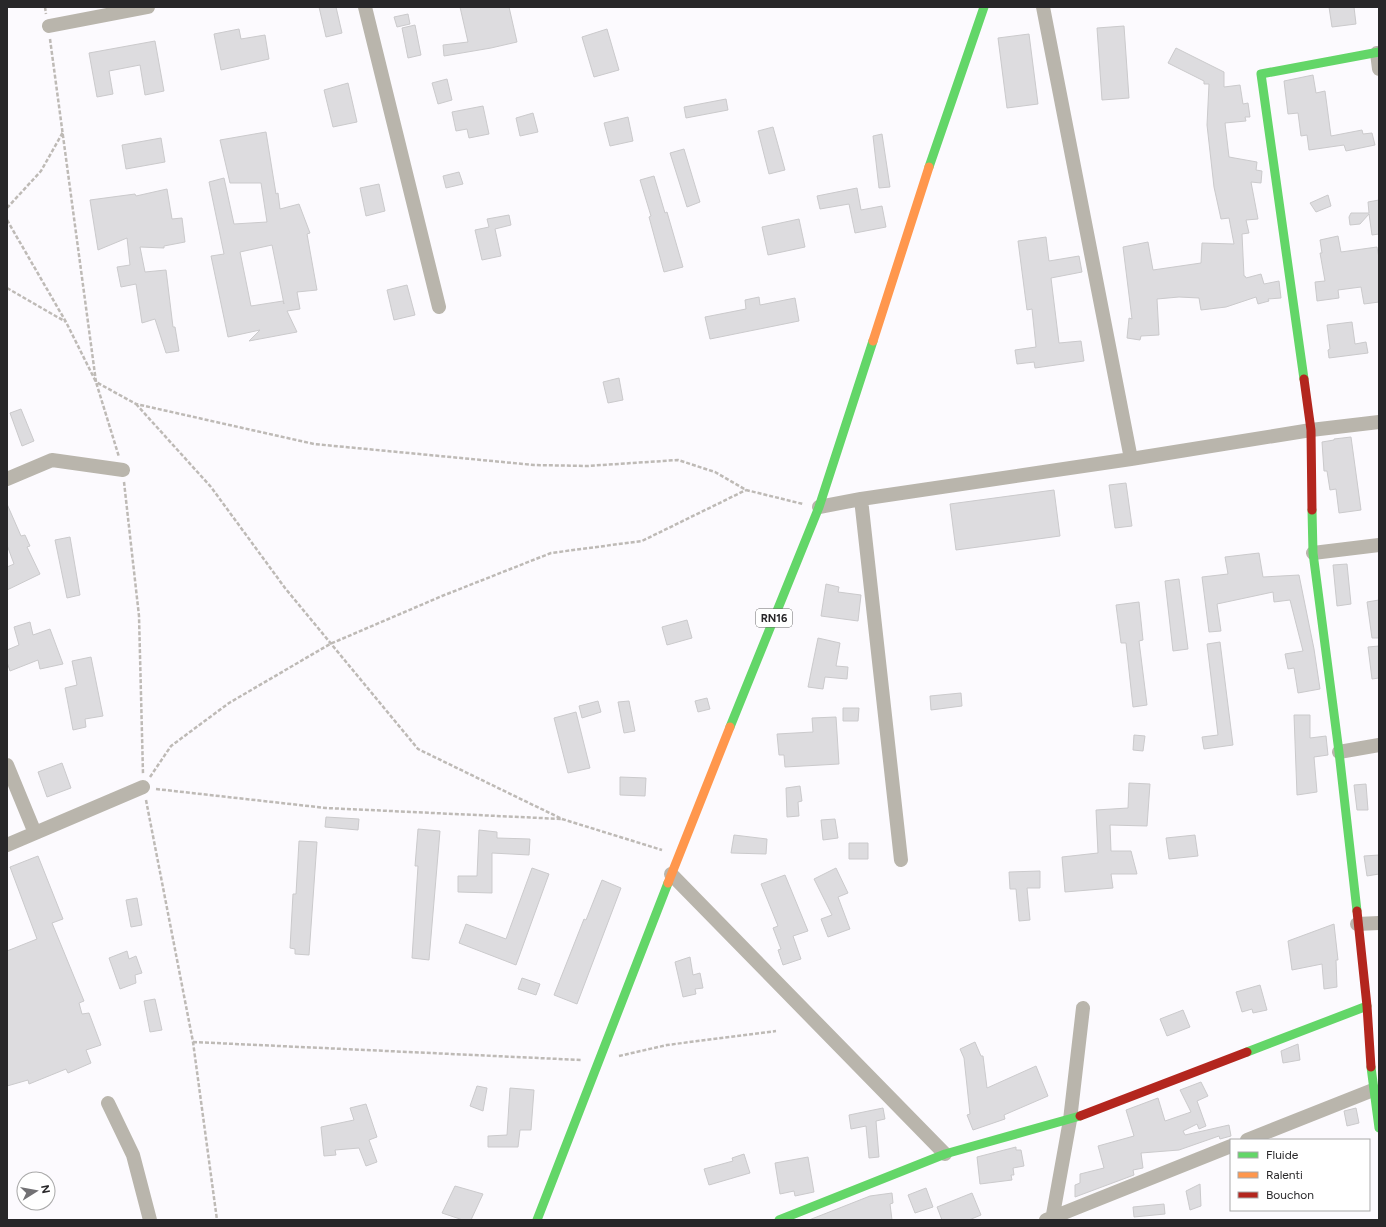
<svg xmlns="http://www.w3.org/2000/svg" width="1386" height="1227" viewBox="0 0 1386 1227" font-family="Figtree,sans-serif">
<rect width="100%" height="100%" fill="#fcfafe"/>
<path fill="#dddcdf" stroke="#cbcacc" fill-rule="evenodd" d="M 319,7 L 336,7 L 342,33 L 326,37 Z
M 460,7 L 509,7 L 517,42 L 491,48 L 444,56 L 443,45 L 468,42 Z
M 1329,7 L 1354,7 L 1356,24 L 1332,27 Z
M 408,14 L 410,24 L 397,27 L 394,17 Z
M 415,25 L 421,55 L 408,58 L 402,28 Z
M 1124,26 L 1129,98 L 1102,100 L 1097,28 Z
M 239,29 L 241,39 L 265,35 L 269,59 L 221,70 L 214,34 Z
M 607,29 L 619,70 L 594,77 L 582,37 Z
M 1029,34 L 1038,104 L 1007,108 L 998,38 Z
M 155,41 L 164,91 L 145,95 L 140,65 L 109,71 L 113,94 L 97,97 L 89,53 Z
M 1176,48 L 1224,72 L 1224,87 L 1240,85 L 1243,104 L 1248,103 L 1250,117 L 1245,117 L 1246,121 L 1225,123 L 1229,157 L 1257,162 L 1256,170 L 1262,171 L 1261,183 L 1251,182 L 1258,219 L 1246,220 L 1249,233 L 1242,234 L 1244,276 L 1245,276 L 1246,278 L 1261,274 L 1264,284 L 1279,281 L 1281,298 L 1268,299 L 1269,301 L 1258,304 L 1256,297 L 1226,307 L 1201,310 L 1199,298 L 1179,297 L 1157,299 L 1159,335 L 1141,336 L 1140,340 L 1127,338 L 1129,318 L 1132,319 L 1123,247 L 1148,242 L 1153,270 L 1201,263 L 1202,243 L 1234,244 L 1229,218 L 1221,219 L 1214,187 L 1207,125 L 1209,84 L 1204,84 L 1204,81 L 1168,63 Z
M 1313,75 L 1316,93 L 1325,91 L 1331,136 L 1362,130 L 1363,134 L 1372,133 L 1375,145 L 1346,151 L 1344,145 L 1309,150 L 1307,135 L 1301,136 L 1298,113 L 1288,114 L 1284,81 Z
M 447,79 L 452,100 L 438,104 L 432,83 Z
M 348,83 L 357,122 L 333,127 L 324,90 Z
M 726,99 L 728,110 L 686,118 L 684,107 Z
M 483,106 L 489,134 L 469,138 L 467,129 L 456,131 L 452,112 Z
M 533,113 L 538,132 L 520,136 L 516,118 Z
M 628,117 L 633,141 L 610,146 L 604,123 Z
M 773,127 L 785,170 L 769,174 L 758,131 Z
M 266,132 L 276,194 L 278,193 L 280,209 L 299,204 L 310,233 L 307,234 L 317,290 L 297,292 L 300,309 L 287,311 L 297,332 L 249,341 L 260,330 L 228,337 L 211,256 L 224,254 L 209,182 L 224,178 L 234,224 L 267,222 L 261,183 L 230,183 L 220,140 ZM 272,245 L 284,304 L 283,301 L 251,306 L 240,252 Z
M 882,134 L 890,187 L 879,188 L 873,136 Z
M 161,138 L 165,162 L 126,169 L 122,145 Z
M 684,149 L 700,202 L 687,207 L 670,153 Z
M 459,172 L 463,184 L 446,188 L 443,176 Z
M 654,176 L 665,213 L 667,212 L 683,267 L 664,272 L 649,217 L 651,216 L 640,180 Z
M 379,184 L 385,211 L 366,216 L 360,188 Z
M 857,188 L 861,210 L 882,206 L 886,227 L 855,233 L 849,204 L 820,209 L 817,196 Z
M 167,189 L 172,219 L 182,218 L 185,242 L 164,246 L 164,248 L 140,247 L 145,272 L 166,270 L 173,327 L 175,327 L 179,351 L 166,353 L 155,319 L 142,323 L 136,284 L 121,287 L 117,267 L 130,265 L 127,238 L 98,250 L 90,200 L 135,194 L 136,196 Z
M 1328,195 L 1331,206 L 1316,212 L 1310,203 Z
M 1379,200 L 1379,234 L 1372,235 L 1369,214 L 1360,224 L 1350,225 L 1349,217 L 1351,213 L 1369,213 L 1368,202 Z
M 509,215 L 511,225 L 495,229 L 501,256 L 482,260 L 475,230 L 489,227 L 487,219 Z
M 799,219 L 805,247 L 768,255 L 762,227 Z
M 1338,236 L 1341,252 L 1377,247 L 1379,258 L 1379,302 L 1364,304 L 1361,287 L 1338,290 L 1339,298 L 1317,301 L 1315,282 L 1325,281 L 1320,253 L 1322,253 L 1320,240 Z
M 1046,237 L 1049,261 L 1079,256 L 1082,272 L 1051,278 L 1059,343 L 1081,341 L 1084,361 L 1035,368 L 1034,362 L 1017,364 L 1015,350 L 1036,347 L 1032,309 L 1027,310 L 1018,241 Z
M 407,285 L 415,315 L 394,320 L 387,290 Z
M 759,297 L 760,305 L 795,298 L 799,321 L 710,339 L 705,317 L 746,309 L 745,300 Z
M 1352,322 L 1355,344 L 1366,342 L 1368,353 L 1329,358 L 1328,350 L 1330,349 L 1327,325 Z
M 619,378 L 623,400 L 608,403 L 603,382 Z
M 21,409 L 34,441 L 22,446 L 10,413 Z
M 1351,437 L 1361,510 L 1339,513 L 1336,489 L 1330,490 L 1327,471 L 1324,471 L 1322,442 L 1334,440 L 1334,439 Z
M 1126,483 L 1132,526 L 1115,528 L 1109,485 Z
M 1054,490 L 1060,536 L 956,550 L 950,504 Z
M 7,504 L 21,536 L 25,535 L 30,546 L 27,547 L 40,574 L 7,590 L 7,567 L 14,564 L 7,545 Z
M 70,537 L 80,595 L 67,598 L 55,540 Z
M 1259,553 L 1263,577 L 1299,575 L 1314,649 L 1320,689 L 1298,693 L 1294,668 L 1288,669 L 1285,654 L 1303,651 L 1290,600 L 1274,602 L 1273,592 L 1217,604 L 1221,631 L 1209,632 L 1202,577 L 1228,574 L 1225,557 Z
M 1347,564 L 1351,604 L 1337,606 L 1333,565 Z
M 1179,579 L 1188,649 L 1173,651 L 1165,581 Z
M 826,584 L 839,587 L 838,592 L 861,595 L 858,621 L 821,616 Z
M 1379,600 L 1379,638 L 1372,638 L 1367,602 Z
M 1139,602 L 1143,640 L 1139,641 L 1147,705 L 1133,707 L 1126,643 L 1121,643 L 1116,605 Z
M 687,620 L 692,638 L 667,645 L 662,627 Z
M 30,622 L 33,635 L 50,629 L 63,664 L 40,669 L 38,660 L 10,671 L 7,662 L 7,650 L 19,645 L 14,627 Z
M 818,638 L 840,643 L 836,666 L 848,667 L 847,679 L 825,677 L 823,689 L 808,687 Z
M 1220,642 L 1233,745 L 1204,749 L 1202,737 L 1218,735 L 1207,644 Z
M 1379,646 L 1379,678 L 1372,679 L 1368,647 Z
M 91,657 L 103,716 L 85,719 L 86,727 L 73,730 L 65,688 L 77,685 L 72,661 Z
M 961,693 L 962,706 L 931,710 L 930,696 Z
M 707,698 L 710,709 L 698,712 L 695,701 Z
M 598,701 L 601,712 L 582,718 L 579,706 Z
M 629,701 L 635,731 L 624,733 L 618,702 Z
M 843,708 L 859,708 L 858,721 L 843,721 Z
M 576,712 L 590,768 L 568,773 L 554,718 Z
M 1294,715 L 1310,715 L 1310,738 L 1326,736 L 1328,755 L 1314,757 L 1317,792 L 1297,795 Z
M 836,717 L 839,764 L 785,767 L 784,755 L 779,755 L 777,734 L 813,732 L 812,718 Z
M 1134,735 L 1145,736 L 1143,751 L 1133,750 Z
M 62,763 L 71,788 L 47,797 L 38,772 Z
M 620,777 L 646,778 L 645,796 L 620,795 Z
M 1129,783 L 1150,784 L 1147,826 L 1110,825 L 1111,851 L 1131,851 L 1137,874 L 1111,874 L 1113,888 L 1065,892 L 1062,857 L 1098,853 L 1096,810 L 1128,808 Z
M 1366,784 L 1368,810 L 1357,810 L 1354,785 Z
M 800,786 L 802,801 L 798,802 L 799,816 L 787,817 L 786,788 Z
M 326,817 L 359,819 L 358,830 L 325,827 Z
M 835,819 L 838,838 L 823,840 L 821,820 Z
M 418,829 L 440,831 L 429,960 L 412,958 L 418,866 L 415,866 Z
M 479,830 L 497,832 L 497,838 L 530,839 L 529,855 L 492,853 L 492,893 L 458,892 L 458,876 L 477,876 Z
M 734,835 L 767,839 L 766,854 L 731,853 Z
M 1195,835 L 1198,856 L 1169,859 L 1166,838 Z
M 299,841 L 317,842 L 309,955 L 295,954 L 295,949 L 290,948 L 293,894 L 296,894 Z
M 849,843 L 868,843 L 868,859 L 849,859 Z
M 1379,855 L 1379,874 L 1367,876 L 1364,856 Z
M 38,856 L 63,919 L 52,923 L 84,1001 L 79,1003 L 82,1014 L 89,1013 L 101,1045 L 86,1050 L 91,1063 L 68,1073 L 66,1069 L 29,1084 L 28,1080 L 7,1086 L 7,951 L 37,939 L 10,867 Z
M 532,868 L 549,874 L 516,965 L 459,943 L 466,924 L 506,939 Z
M 836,868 L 848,893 L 838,897 L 850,929 L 828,937 L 821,919 L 832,915 L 814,879 Z
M 1040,871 L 1040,888 L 1027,888 L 1030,920 L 1019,921 L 1016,889 L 1010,889 L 1009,872 Z
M 785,875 L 808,931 L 793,936 L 801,959 L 783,965 L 778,950 L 781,949 L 773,928 L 778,926 L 761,884 Z
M 602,880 L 621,888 L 577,1004 L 554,995 L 584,919 L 586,920 Z
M 137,898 L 142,925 L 131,927 L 126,900 Z
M 1334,924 L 1338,960 L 1336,960 L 1337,987 L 1324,989 L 1322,964 L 1292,970 L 1288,941 Z
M 127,951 L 129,959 L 136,956 L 142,973 L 135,975 L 136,983 L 120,989 L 109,958 Z
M 690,957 L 693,975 L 700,973 L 703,988 L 695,989 L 696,994 L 683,997 L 675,962 Z
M 522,978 L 540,984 L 536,995 L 518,989 Z
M 1260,985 L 1267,1010 L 1253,1013 L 1252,1009 L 1242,1012 L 1236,992 Z
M 155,999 L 162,1030 L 150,1032 L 144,1001 Z
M 1183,1010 L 1190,1027 L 1167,1036 L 1160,1019 Z
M 975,1042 L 981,1056 L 983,1056 L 987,1088 L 1036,1066 L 1048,1096 L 1004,1115 L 1005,1119 L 973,1130 L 967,1115 L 970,1114 L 964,1058 L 960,1049 Z
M 1298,1044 L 1300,1060 L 1283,1063 L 1281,1051 Z
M 1201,1082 L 1208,1096 L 1197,1101 L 1206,1126 L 1199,1129 L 1197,1124 L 1183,1131 L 1185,1135 L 1229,1125 L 1231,1136 L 1220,1139 L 1219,1136 L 1179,1150 L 1141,1153 L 1143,1168 L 1133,1170 L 1134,1175 L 1075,1197 L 1075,1185 L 1080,1183 L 1080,1174 L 1104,1168 L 1098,1146 L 1134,1136 L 1126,1110 L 1158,1098 L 1165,1121 L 1191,1112 L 1180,1090 Z
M 477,1086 L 487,1088 L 483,1111 L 470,1106 Z
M 510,1088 L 534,1090 L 531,1130 L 520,1130 L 518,1147 L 488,1147 L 488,1136 L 507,1135 Z
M 366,1104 L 377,1137 L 369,1140 L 377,1162 L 366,1166 L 359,1148 L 335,1150 L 336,1155 L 324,1156 L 321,1127 L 354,1120 L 350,1108 Z
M 883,1108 L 885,1119 L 876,1121 L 879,1157 L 869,1158 L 866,1126 L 851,1129 L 849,1115 Z
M 1356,1108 L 1359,1123 L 1347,1126 L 1344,1111 Z
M 1016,1147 L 1016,1150 L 1021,1150 L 1024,1166 L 1013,1168 L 1014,1175 L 1011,1175 L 1012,1180 L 980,1184 L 977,1157 Z
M 744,1154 L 750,1173 L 709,1185 L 704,1169 L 733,1161 L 732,1158 Z
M 808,1157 L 814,1192 L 795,1196 L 794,1191 L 780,1194 L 775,1163 Z
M 1200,1184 L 1201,1206 L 1190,1210 L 1186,1191 Z
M 455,1186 L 483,1194 L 471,1220 L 463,1220 L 442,1213 Z
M 926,1188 L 933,1207 L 915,1213 L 908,1195 Z
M 892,1193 L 893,1203 L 890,1204 L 892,1220 L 809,1220 L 870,1196 Z
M 972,1193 L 981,1215 L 969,1220 L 942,1220 L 937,1207 Z
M 1164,1204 L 1165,1214 L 1134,1217 L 1133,1207 Z"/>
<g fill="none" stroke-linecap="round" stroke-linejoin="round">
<path stroke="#bebab6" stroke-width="2.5" stroke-dasharray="4 2" stroke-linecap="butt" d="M 45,7 L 46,14
M 50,39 L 96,382 L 136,404 L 314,444 L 534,465 L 587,466 L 678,460 L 715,472 L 746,490 L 803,504
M 7,208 L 41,171 L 63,132
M 7,220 L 66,322 L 96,382 L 119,457
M 7,288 L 66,322
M 136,404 L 211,487 L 285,588 L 418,749 L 562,819 L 662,850
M 124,482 L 139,616 L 143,774
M 150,777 L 171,746 L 229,703 L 330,644 L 442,596 L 551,553 L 642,541 L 746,490
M 156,789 L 326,808 L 562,819
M 146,800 L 193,1042 L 217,1220
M 193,1042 L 581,1060
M 619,1056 L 667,1045 L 776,1031"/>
<path stroke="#b9b5ac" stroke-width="14" d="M 365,7 L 439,307
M 1043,7 L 1131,459
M 49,26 L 148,7
M 1377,53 L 1379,69
M 7,479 L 52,460 L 123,470
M 861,499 L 901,860
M 819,507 L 861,499 L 1131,459 L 1311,430 L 1379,422
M 1313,553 L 1379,545
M 1339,752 L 1379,745
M 7,765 L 35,833
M 7,845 L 143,787
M 671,874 L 945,1154
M 1357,924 L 1379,923
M 108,1103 L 133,1155 L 150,1220
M 1247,1140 L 1373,1090
M 1046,1220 L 1231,1146
M 1052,1220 L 1070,1120 L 1083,1008"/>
<path stroke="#63d668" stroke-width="9" d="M 929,167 L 984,7
M 1304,379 L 1261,74 L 1379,52
M 1312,510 L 1313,553 L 1339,752 L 1357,911
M 730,727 L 819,507 L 873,341
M 1247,1052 L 1367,1006
M 1371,1067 L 1379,1128
M 537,1220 L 668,883
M 779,1220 L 945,1154 L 1080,1116"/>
<path stroke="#ff974d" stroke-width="9" d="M 873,341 L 929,167
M 668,883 L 730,727"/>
<path stroke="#b3261e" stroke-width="9" d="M 1304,379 L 1311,430 L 1312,510
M 1357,911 L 1367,1006 L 1371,1067
M 1080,1116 L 1247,1052"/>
</g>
<g text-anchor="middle" stroke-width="3" stroke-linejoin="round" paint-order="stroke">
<rect fill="#fff" stroke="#686869" stroke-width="1" x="756" y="609" width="36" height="18" rx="3"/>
<g font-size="11" font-weight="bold" fill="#282729">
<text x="774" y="622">RN16</text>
</g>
</g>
<rect width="1386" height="1227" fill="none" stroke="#282729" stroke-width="16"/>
<rect x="1230" y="1139" width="140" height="72" fill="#ffffff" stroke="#a9a9a9"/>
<rect x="1238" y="1152" width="20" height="6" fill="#63d668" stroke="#a9a9a9"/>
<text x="1266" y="1159" font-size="12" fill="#282729">Fluide</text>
<rect x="1238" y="1172" width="20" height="6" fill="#ff974d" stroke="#a9a9a9"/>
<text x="1266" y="1179" font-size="12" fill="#282729">Ralenti</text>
<rect x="1238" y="1192" width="20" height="6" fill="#b3261e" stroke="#a9a9a9"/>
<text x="1266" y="1199" font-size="12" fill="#282729">Bouchon</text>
<g transform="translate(36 1191) rotate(79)"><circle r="19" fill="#ffffff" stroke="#a9a9a9"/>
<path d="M0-3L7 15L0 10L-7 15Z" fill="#727174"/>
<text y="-6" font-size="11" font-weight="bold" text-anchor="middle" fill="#282729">N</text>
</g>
</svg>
